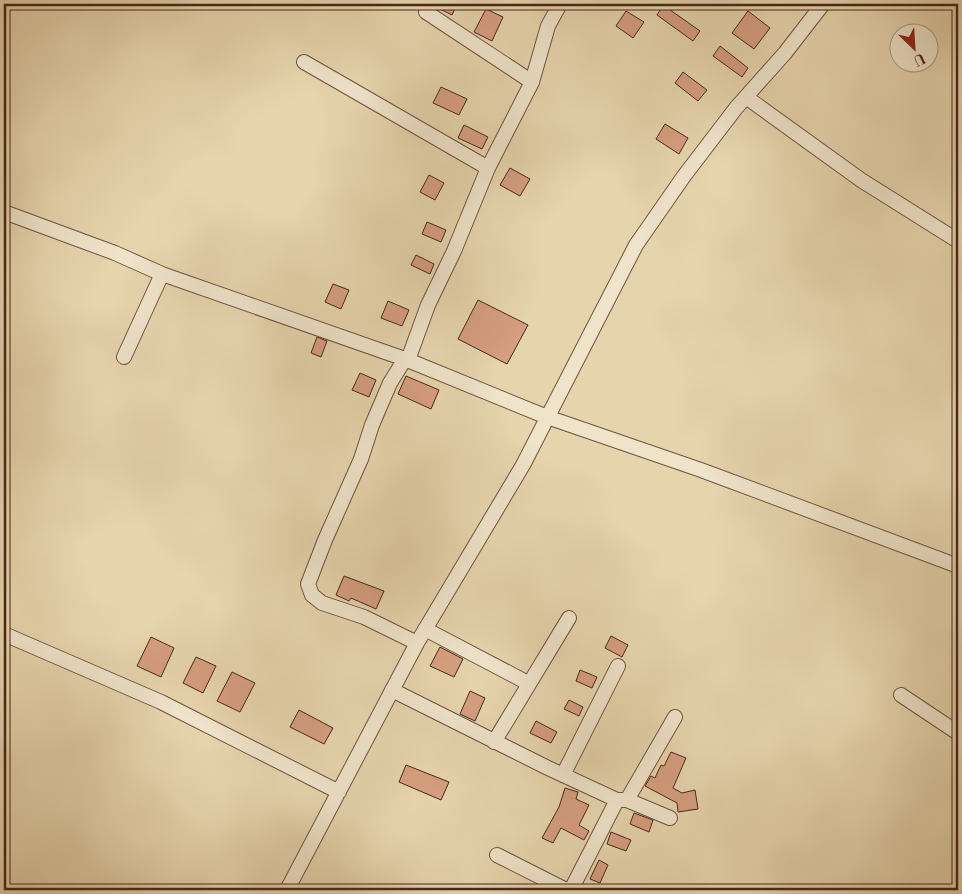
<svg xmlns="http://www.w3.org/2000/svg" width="962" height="894" viewBox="0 0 962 894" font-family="'Libre Bodoni',serif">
<rect width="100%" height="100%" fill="#e6d4ad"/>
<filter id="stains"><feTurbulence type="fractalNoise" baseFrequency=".004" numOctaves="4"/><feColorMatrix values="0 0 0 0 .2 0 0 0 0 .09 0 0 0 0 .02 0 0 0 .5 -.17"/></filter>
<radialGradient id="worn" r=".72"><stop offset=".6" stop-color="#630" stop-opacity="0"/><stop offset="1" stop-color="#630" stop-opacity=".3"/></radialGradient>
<path fill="#d59e80" stroke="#47271a" d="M 430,4 L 457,4 L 452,15 Z
M 663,5 L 700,31 L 693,41 L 657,15 Z
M 486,9 L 503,17 L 492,41 L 474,32 Z
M 626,11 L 644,22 L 633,38 L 616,26 Z
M 748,11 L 770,28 L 754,49 L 732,33 Z
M 720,46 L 748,68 L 742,77 L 713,56 Z
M 683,72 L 707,90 L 698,101 L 675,83 Z
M 441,87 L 467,99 L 459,115 L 433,103 Z
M 665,124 L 688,138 L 679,154 L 656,139 Z
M 464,125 L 488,137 L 482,149 L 458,138 Z
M 510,168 L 530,179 L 520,196 L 500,185 Z
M 429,175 L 444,183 L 435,200 L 420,192 Z
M 427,222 L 446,230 L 441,242 L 422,234 Z
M 416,255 L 434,264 L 430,274 L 411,265 Z
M 333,284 L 349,290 L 341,309 L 325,302 Z
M 478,300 L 528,325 L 507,364 L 458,339 Z
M 388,301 L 409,310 L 402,326 L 381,318 Z
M 317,337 L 327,341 L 321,357 L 311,353 Z
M 360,373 L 376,380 L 369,397 L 352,390 Z
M 406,376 L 439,390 L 431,409 L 398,394 Z
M 344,576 L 384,591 L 376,609 L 351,598 L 349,601 L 336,595 Z
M 611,636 L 628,645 L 622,657 L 605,648 Z
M 151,637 L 174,648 L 161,677 L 137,666 Z
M 440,647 L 463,659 L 454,677 L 430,666 Z
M 196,657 L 216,666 L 203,693 L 183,683 Z
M 580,670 L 597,677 L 592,688 L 576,681 Z
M 232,672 L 255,683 L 240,712 L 217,701 Z
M 470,691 L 485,698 L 475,721 L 460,714 Z
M 569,700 L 583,707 L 579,716 L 564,709 Z
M 299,710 L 333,728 L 324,744 L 290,727 Z
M 536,721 L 557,732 L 551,743 L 530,733 Z
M 671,752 L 686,758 L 673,788 L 682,793 L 695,790 L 698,809 L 678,812 L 677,803 L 645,786 L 651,776 L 655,778 L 661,765 L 664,766 Z
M 406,765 L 449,782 L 441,800 L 399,782 Z
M 565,788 L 578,792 L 576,799 L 589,805 L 579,825 L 589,831 L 584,840 L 561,828 L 553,843 L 542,838 L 559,807 Z
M 634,813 L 653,820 L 649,832 L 630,824 Z
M 611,832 L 631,840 L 626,851 L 607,844 Z
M 599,860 L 608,865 L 600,883 L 590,879 Z"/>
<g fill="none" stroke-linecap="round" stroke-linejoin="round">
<defs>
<path id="minor" d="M 426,12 L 532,82
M 304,62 L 488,168
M 746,97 L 861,180 L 958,241
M 4,212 L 115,253 L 162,274 L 405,359 L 547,417 L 701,470 L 958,566
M 124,357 L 162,274
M 405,359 L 390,383 L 372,425 L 361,459 L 325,540 L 308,584 L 312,595 L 322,603 L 364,617 L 417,643
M 408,360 L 428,305 L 454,251 L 488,168 L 532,82 L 548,26 L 560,4
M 425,629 L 528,683
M 4,634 L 161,702 L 339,792
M 392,690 L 548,768 L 617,800 L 571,890
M 901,695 L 958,733
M 494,742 L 569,618
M 563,775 L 618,666
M 619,800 L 627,800 L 670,818
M 627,800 L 675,717
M 497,855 L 566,890
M 287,890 L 417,643 L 523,465 L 636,245 L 684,176 L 736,108 L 785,53 L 823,4"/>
</defs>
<use href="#minor" stroke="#6f523f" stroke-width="16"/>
<use href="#minor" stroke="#efe3ca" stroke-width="14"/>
</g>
<rect width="962" height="894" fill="none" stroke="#e6d4ad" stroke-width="20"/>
<rect x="5" y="5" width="952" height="884" fill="none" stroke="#47271a" stroke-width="2.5"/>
<rect x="10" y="10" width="942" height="874" fill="none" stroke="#47271a"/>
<g transform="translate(914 48) rotate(155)"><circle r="24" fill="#efe3ca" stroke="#ac9884"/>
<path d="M0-4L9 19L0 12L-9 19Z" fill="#8f2418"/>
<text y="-8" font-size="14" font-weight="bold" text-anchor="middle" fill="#47271a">U</text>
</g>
<rect width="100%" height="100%" filter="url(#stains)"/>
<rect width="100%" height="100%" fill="url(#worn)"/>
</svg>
